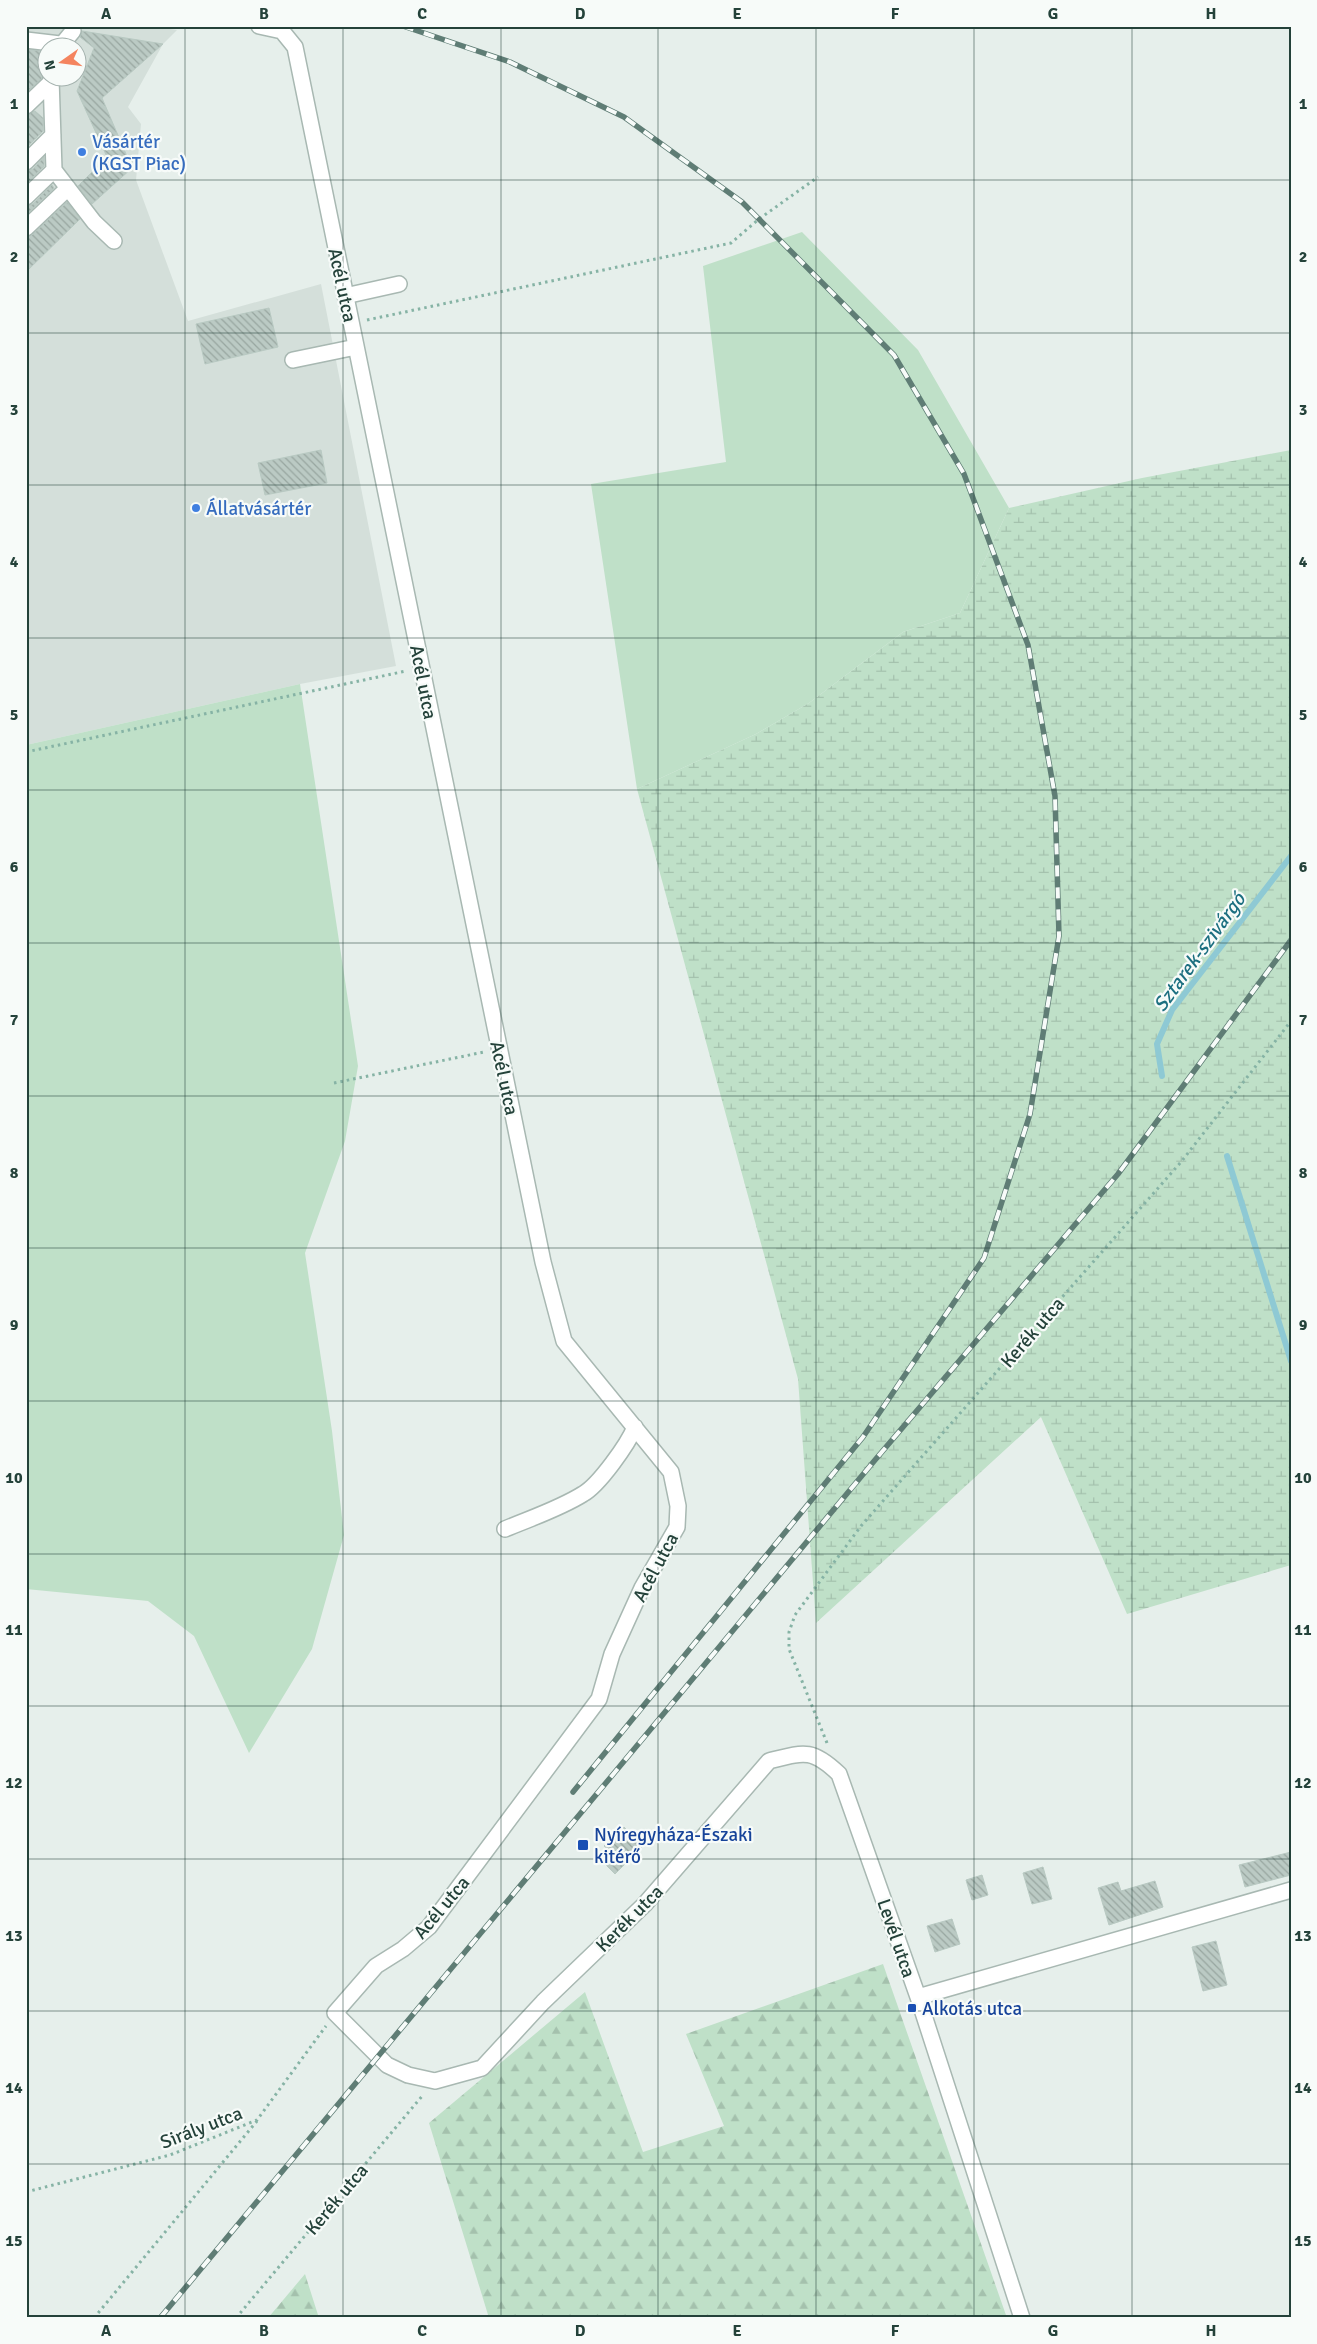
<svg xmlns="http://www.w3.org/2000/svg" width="1317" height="2344" viewBox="0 0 1317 2344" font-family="Signika,sans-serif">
<defs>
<pattern id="forest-firs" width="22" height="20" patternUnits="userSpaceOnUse" patternTransform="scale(1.25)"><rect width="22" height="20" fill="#bfe0c8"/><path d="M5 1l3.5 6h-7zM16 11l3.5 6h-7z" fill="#a4c1ad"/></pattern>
<pattern id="wetland-marsh" width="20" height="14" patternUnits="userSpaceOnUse" patternTransform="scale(1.25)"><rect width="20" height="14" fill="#bfe0c8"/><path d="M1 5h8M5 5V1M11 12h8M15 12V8" fill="none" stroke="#a4c1ad"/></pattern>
<pattern id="building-back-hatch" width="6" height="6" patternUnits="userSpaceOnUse" patternTransform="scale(1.25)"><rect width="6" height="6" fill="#bbcac4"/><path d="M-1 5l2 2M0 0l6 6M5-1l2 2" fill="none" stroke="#98a6a0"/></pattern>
</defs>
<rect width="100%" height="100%" fill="#e6efeb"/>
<path fill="#d4dfda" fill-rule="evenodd" d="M 26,26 L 147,26 L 177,30 L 163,44 L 128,107 L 141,124 L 136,180 L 188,321 L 321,284 L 396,666 L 300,684 L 26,745 ZM 48,48 L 78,48 L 78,78 L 48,78 Z"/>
<path fill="#bfe0c8" d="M 802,232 L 918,350 L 1009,508 L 960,613 L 903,632 L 809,703 L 756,734 L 637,789 L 591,484 L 726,462 L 703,266 Z
M 300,684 L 358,1066 L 345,1141 L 305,1253 L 332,1431 L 344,1535 L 312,1649 L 249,1753 L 194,1636 L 148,1601 L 26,1589 L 26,745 Z"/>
<path fill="url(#forest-firs)" d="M 883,1964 L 1007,2318 L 489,2318 L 429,2123 L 585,1992 L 643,2152 L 724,2126 L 686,2034 Z
M 305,2274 L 319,2318 L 268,2318 Z"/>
<path fill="url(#wetland-marsh)" d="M 1291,450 L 1291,1565 L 1127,1614 L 1041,1417 L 816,1623 L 798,1379 L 637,789 L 756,734 L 809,703 L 903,632 L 960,613 L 1009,508 L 1142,478 Z"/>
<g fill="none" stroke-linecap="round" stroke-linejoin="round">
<path stroke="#8ec9d4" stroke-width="6" d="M 1162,1076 L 1157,1044 L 1172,1010 L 1291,856
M 1227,1156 L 1291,1361"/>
</g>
<path fill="url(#building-back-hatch)" stroke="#b8c9c2" d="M 82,31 L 163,44 L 102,98 L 132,168 L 92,204 L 78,186 L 107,157 L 77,91 L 94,48 L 80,37 Z
M 26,49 L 39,51 L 46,61 L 42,78 L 26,93 Z
M 35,111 L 43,118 L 43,131 L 26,148 L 26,115 Z
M 44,157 L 44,166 L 26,184 L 26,171 L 33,169 Z
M 52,185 L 54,188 L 26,215 L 26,206 L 33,204 Z
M 67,202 L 80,219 L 26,272 L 26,237 L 32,235 Z
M 269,308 L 278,347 L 205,364 L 196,324 Z
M 321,450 L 327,483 L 265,495 L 258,463 Z
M 624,1827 L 642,1847 L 615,1874 L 604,1863 L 613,1855 L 604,1846 Z
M 1291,1852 L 1291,1875 L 1245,1887 L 1239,1865 Z
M 1043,1867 L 1052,1899 L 1032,1904 L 1023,1873 Z
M 982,1875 L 988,1895 L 972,1900 L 966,1880 Z
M 1155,1881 L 1163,1907 L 1109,1925 L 1098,1888 L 1118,1882 L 1121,1891 Z
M 952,1919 L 960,1944 L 935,1952 L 927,1926 Z
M 1216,1941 L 1227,1985 L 1203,1991 L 1192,1947 Z"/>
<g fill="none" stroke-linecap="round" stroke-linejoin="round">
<defs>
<path id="minor" d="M 259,26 L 282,31 L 295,47 L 543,1262 L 564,1341 L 671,1472 L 678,1506 L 677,1527 L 642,1588 L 612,1654 L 599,1699 L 429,1927 L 403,1949 L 376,1966 L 335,2013 L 387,2065 L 408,2075 L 435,2081 L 482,2068 L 543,2002 L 645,1904 L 769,1761 C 804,1752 812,1748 839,1774 L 918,1997 L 1022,2318
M 26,40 L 60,44
M 59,48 L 73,31
M 51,78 L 54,170 L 94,222 L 114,241
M 26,106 L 51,82
M 26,162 L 53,135
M 26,197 L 54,170
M 26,228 L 68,188
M 345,296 L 399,284
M 293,360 L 356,347
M 505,1529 C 531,1518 559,1509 583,1494 C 599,1485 628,1444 635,1427
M 918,1997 L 1291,1890"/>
</defs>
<use href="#minor" stroke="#a8b8b2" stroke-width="18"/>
<path stroke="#86b3a5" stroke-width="3" stroke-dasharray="2.5 4" stroke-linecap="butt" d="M 367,320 L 731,243 L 759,219 L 818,177
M 26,752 L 406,671
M 334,1083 L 484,1052
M 827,1743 L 789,1649 L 789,1632 L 795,1615 L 861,1526 L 1181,1162 L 1291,1021
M 26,2192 L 170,2155 L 257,2120 L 326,2026
M 94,2318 L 257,2121
M 236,2318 L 423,2095"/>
<use href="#minor" stroke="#fff" stroke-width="15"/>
<defs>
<path id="rail" d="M 403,26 L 510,62 L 624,117 L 742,202 L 894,355 L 964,474 L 1028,645 L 1055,796 L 1059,936 L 1030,1114 L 984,1258 L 863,1437 L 573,1792
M 160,2318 L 875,1460 L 1118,1174 L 1291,940"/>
</defs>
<use href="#rail" stroke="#5f7d75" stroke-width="5.5"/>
<use href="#rail" stroke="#f7fbf9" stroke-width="4" stroke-dasharray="11" stroke-linecap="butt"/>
</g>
<path fill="none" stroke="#24423a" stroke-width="1" stroke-opacity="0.55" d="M 185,26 L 185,2318M 343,26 L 343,2318M 501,26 L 501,2318M 658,26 L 658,2318M 816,26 L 816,2318M 974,26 L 974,2318M 1132,26 L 1132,2318M 26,180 L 1291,180M 26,333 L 1291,333M 26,485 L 1291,485M 26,638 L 1291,638M 26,790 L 1291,790M 26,943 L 1291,943M 26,1096 L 1291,1096M 26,1248 L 1291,1248M 26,1401 L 1291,1401M 26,1554 L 1291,1554M 26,1706 L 1291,1706M 26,1859 L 1291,1859M 26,2011 L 1291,2011M 26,2164 L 1291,2164"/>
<g fill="#3f7fe0" stroke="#f7fbf9" stroke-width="2">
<circle cx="82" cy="152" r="5"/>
<circle cx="196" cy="508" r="5"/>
</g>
<g fill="#1a4fb4" stroke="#f7fbf9" stroke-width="2">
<rect x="577" y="1839" width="12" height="12" rx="2.5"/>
<rect x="907" y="2003" width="10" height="10" rx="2.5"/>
</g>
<g text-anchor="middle" stroke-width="4.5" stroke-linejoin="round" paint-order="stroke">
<g font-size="19" fill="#366cbe" stroke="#f7fbf9" text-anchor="start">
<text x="92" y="148">Vásártér<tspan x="92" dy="22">(KGST Piac)</tspan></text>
<text x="206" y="515">Állatvásártér</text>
</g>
<g font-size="19" fill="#24423a" stroke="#f7fbf9">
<text transform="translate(343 285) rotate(78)" y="7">Acél utca</text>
<text transform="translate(424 682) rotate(79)" y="7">Acél utca</text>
<text transform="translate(505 1078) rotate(78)" y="7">Acél utca</text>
<text transform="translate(1032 1332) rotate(-49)" y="7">Kerék utca</text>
<text transform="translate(655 1567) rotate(-62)" y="7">Acél utca</text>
<text transform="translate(441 1907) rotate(-50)" y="7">Acél utca</text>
<text transform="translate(629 1918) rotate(-45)" y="7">Kerék utca</text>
<text transform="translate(897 1938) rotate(71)" y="7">Levél utca</text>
<text transform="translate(201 2127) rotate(-21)" y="7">Sirály utca</text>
<text transform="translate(336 2199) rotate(-50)" y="7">Kerék utca</text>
</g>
<g font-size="19" fill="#164399" stroke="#f7fbf9" text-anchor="start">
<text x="594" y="1841">Nyíregyháza-Északi<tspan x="594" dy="22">kitérő</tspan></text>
<text x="922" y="2015">Alkotás utca</text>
</g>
<g font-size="20" font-style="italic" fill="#1c6f80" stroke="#f7fbf9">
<text transform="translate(1199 952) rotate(-54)" y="7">Sztarek-szivárgó</text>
</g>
</g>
<rect width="1317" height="2344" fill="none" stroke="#f7fbf9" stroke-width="55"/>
<g transform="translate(62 62) rotate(256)"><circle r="24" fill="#f7fbf9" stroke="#a3b1ad"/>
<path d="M0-4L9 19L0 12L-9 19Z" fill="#f4845f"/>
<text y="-8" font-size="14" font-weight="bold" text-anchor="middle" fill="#24423a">N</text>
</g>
<rect x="28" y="28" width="1262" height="2288" fill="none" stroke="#24423a" stroke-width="2"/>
<g font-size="16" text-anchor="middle" font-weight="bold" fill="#24423a">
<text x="106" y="19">A</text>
<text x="264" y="19">B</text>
<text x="422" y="19">C</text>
<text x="580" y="19">D</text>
<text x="737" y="19">E</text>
<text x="895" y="19">F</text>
<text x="1053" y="19">G</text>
<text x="1211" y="19">H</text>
<text x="14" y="109">1</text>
<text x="1303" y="109">1</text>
<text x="14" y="262">2</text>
<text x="1303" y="262">2</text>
<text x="14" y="415">3</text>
<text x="1303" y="415">3</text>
<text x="14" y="567">4</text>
<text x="1303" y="567">4</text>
<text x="14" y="720">5</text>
<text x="1303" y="720">5</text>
<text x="14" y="872">6</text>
<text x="1303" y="872">6</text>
<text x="14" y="1025">7</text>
<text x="1303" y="1025">7</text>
<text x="14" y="1178">8</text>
<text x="1303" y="1178">8</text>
<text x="14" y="1330">9</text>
<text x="1303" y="1330">9</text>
<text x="14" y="1483">10</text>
<text x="1303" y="1483">10</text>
<text x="14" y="1635">11</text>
<text x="1303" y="1635">11</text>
<text x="14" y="1788">12</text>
<text x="1303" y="1788">12</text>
<text x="14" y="1941">13</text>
<text x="1303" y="1941">13</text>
<text x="14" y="2093">14</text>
<text x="1303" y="2093">14</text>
<text x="14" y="2246">15</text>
<text x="1303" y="2246">15</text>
<text x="106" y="2336">A</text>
<text x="264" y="2336">B</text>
<text x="422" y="2336">C</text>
<text x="580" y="2336">D</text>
<text x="737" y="2336">E</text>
<text x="895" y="2336">F</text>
<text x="1053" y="2336">G</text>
<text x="1211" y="2336">H</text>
</g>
</svg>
